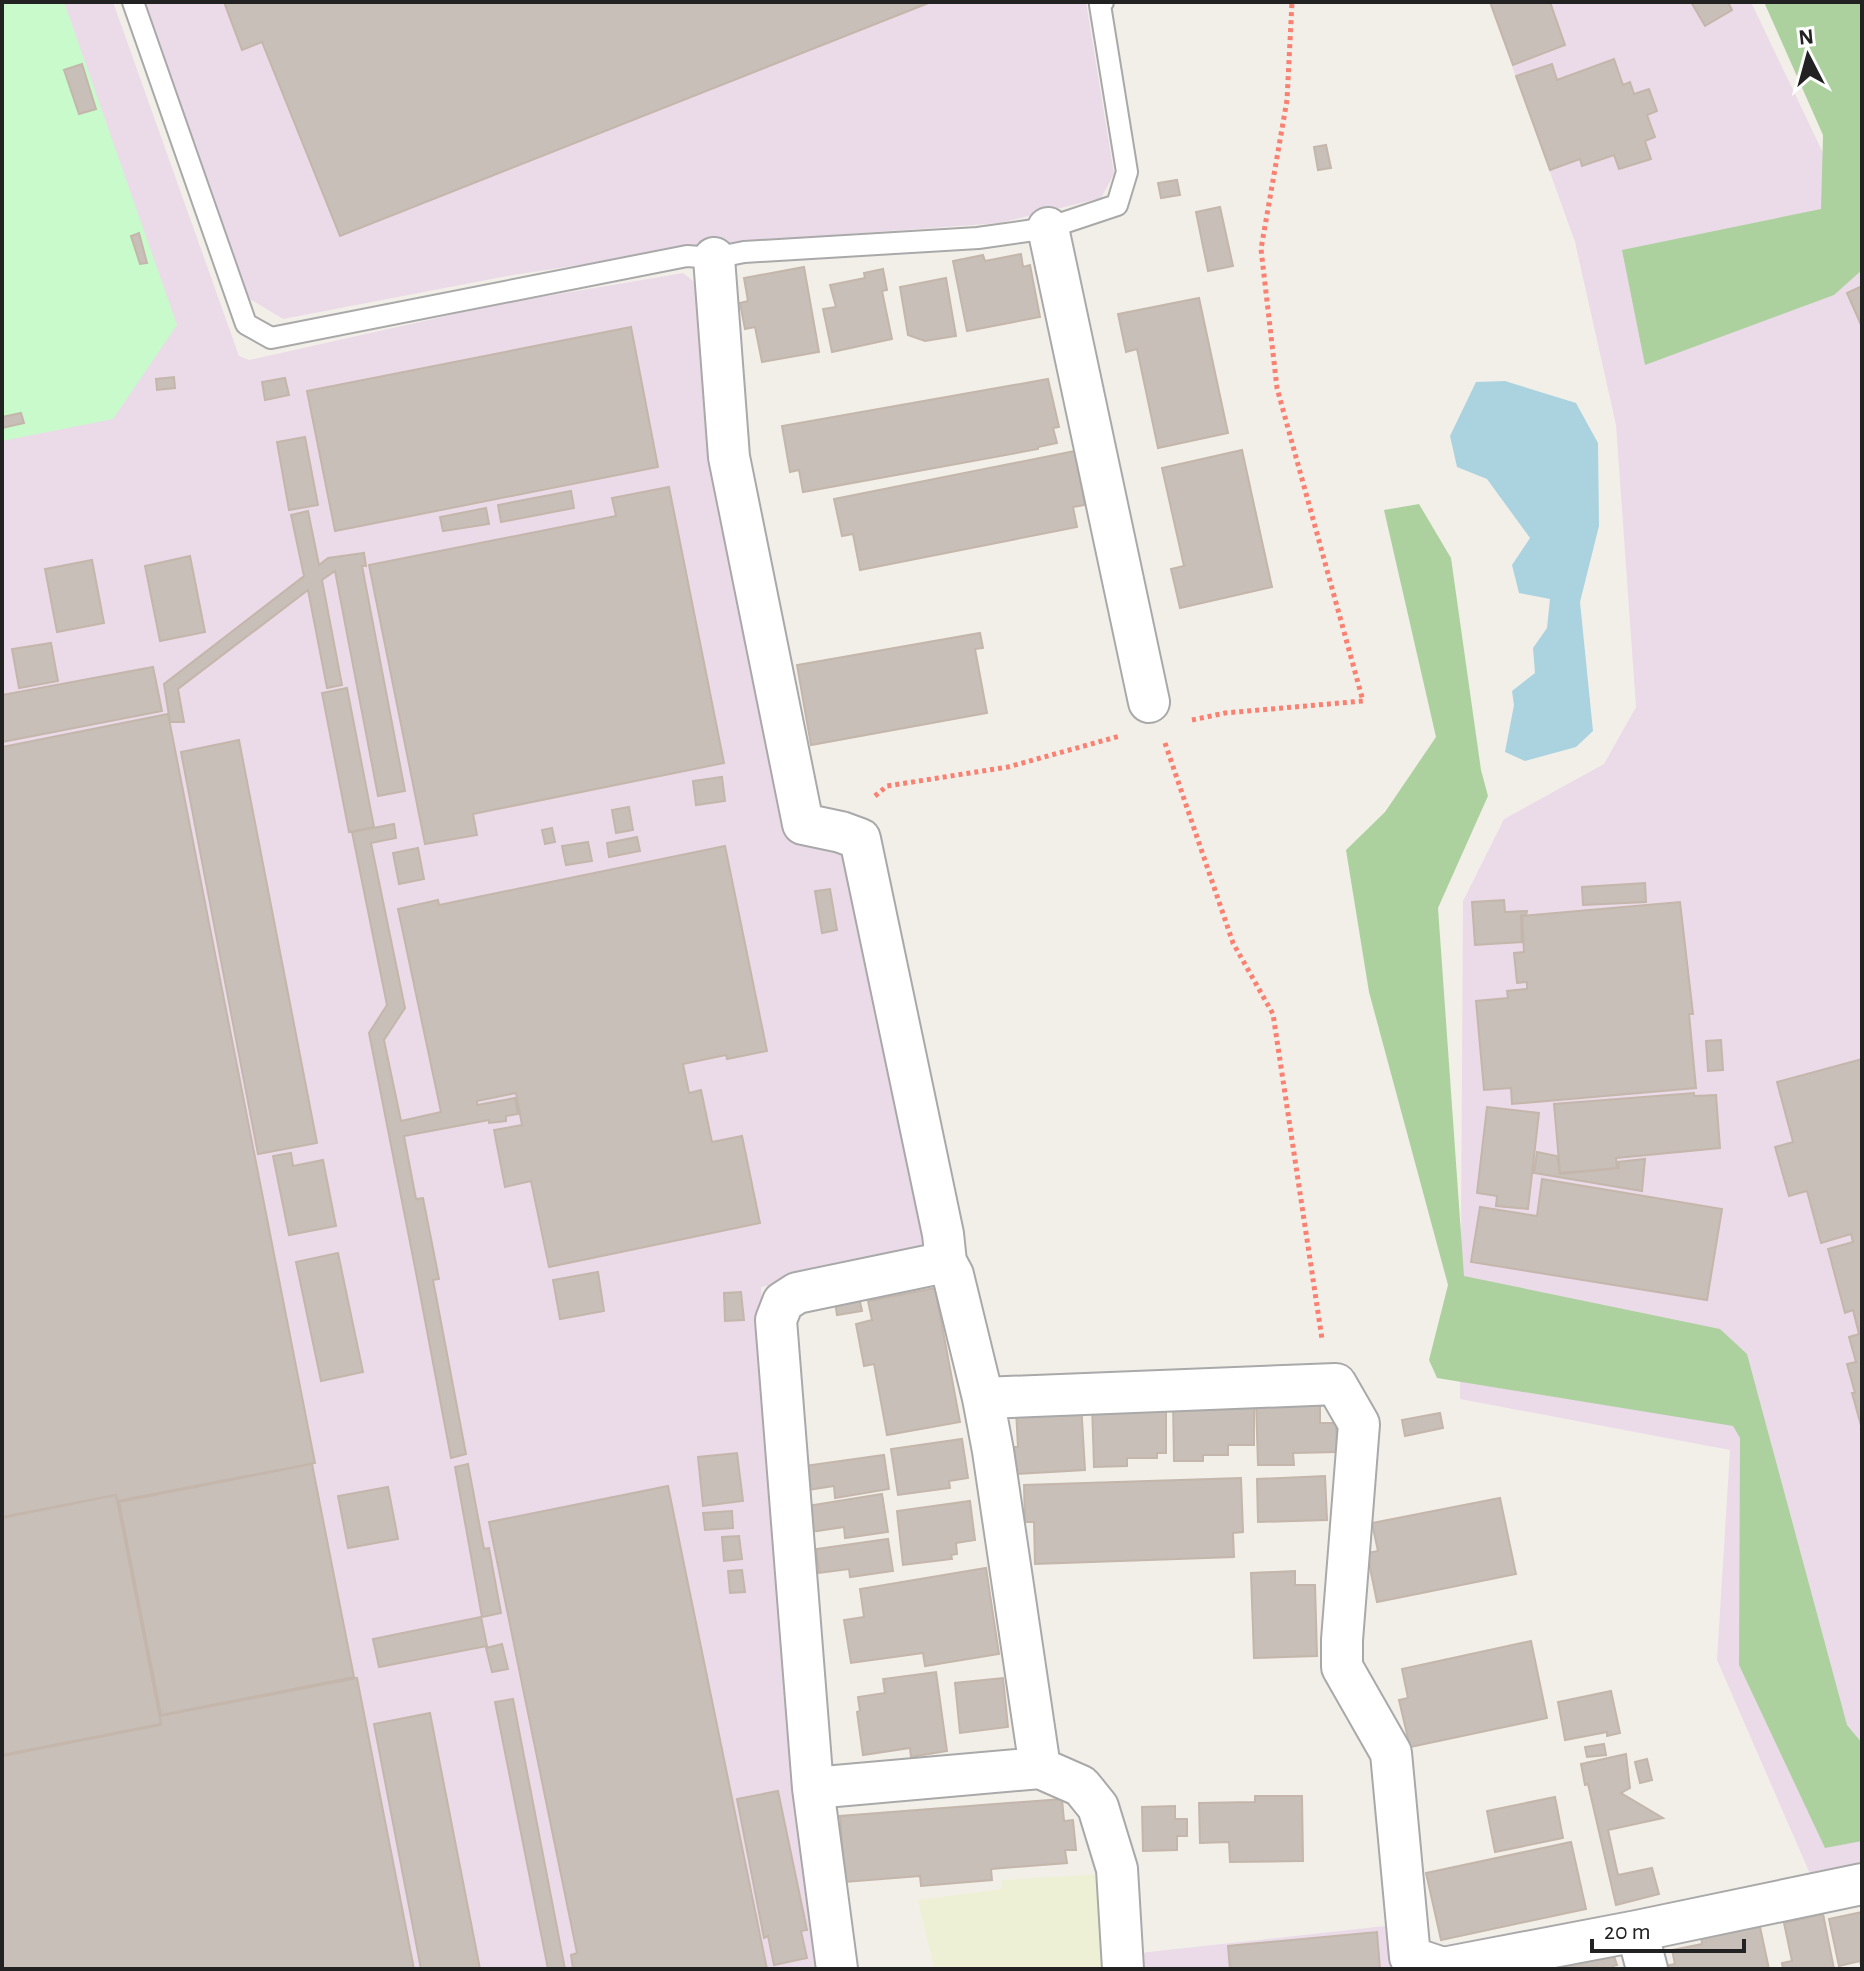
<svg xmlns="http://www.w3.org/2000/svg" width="1864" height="1971" viewBox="0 0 1864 1971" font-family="'Alegreya Sans',sans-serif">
<rect width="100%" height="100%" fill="#f2efe9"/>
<path fill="#ebdbe8" d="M 2,2 L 113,2 L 239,356 L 249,360 L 500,304 L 683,273 L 702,288 L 714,469 L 791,841 L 835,845 L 851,865 L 929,1239 L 914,1258 L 761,1287 L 796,1791 L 821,1969 L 2,1969 Z
M 140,2 L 1086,2 L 1114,174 L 1101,198 L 1000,223 L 726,243 L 513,275 L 283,319 L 248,298 Z
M 1489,2 L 1751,2 L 1835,178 L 1862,176 L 1862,1866 L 1811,1876 L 1717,1660 L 1730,1450 L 1460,1399 L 1463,901 L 1504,819 L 1604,764 L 1636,707 L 1616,425 L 1575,242 Z
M 1394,1925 L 1400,1969 L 1141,1969 L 1140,1953 Z"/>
<path fill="#eef0d5" d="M 1101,1874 L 1116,1969 L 934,1969 L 918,1900 L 1001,1889 L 1001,1880 Z"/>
<path fill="#add19e" d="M 1764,2 L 1862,2 L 1862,270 L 1834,295 L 1645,365 L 1622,250 L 1821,209 L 1823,135 Z
M 1419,504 L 1451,558 L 1481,770 L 1488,796 L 1438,908 L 1464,1276 L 1720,1329 L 1747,1354 L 1847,1725 L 1862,1743 L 1862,1841 L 1825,1848 L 1739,1665 L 1740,1438 L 1733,1426 L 1437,1378 L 1429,1360 L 1448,1285 L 1369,992 L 1346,850 L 1385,812 L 1436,737 L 1384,510 Z"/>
<path fill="#c8facc" d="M 2,2 L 64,2 L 177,325 L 113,419 L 2,441 Z"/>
<path fill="#aad3df" d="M 1505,381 L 1576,403 L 1598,443 L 1599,526 L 1580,602 L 1593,731 L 1576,747 L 1525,761 L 1505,752 L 1514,705 L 1512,691 L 1535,673 L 1533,648 L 1547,628 L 1550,599 L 1519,593 L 1512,565 L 1530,538 L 1487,479 L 1457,467 L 1450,436 L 1476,382 Z"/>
<path fill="#c7bfb8" stroke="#c4b6ab" stroke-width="2" d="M 224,2 L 931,2 L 340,236 L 262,42 L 242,50 Z
M 1490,2 L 1550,2 L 1565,45 L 1513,65 Z
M 1691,2 L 1728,2 L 1732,10 L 1705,26 Z
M 1614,59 L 1623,85 L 1630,82 L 1634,94 L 1649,89 L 1657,111 L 1647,115 L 1655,137 L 1645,141 L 1651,159 L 1619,169 L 1614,155 L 1582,166 L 1580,159 L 1550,170 L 1516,76 L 1552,64 L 1557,80 Z
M 82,64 L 96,109 L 79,114 L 64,70 Z
M 1326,145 L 1331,168 L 1318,170 L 1314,147 Z
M 1177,180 L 1180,195 L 1161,198 L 1158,183 Z
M 1220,207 L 1233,266 L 1208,271 L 1196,212 Z
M 139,233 L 147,263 L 140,264 L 131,236 Z
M 1021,254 L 1023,267 L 1030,265 L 1040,317 L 967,331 L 953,261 L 983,255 L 985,261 Z
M 804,267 L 819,352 L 762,362 L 755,327 L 745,329 L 740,303 L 748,301 L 744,278 Z
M 883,269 L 887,290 L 882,291 L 892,339 L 832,352 L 823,309 L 836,307 L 830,285 L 865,278 L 864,273 Z
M 946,278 L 956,336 L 925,341 L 908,335 L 900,287 Z
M 1862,286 L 1862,327 L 1847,293 Z
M 1199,298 L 1228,433 L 1158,448 L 1137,349 L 1126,352 L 1118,314 Z
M 631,327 L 658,467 L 335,531 L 307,391 Z
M 174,377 L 175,388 L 157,390 L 156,379 Z
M 285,378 L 289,395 L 265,400 L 262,382 Z
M 1048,379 L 1059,427 L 1053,428 L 1057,443 L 1038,447 L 1038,449 L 803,492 L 799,470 L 790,472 L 782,426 Z
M 21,413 L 24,423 L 2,428 L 2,417 Z
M 305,437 L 318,505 L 289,510 L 277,442 Z
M 1242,450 L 1272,587 L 1180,608 L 1171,569 L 1184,566 L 1162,468 Z
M 1075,451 L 1085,505 L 1073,507 L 1077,527 L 860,570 L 853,534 L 842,536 L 834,499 Z
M 669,487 L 724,763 L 473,814 L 477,835 L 425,844 L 369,565 L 616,516 L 612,498 Z
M 571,491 L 574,508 L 501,522 L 498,505 Z
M 486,508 L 489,524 L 443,531 L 440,517 Z
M 308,511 L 319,565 L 328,558 L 364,553 L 366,566 L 362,566 L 405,791 L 378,796 L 335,571 L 322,580 L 342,685 L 327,688 L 308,590 L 178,689 L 184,722 L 170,722 L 164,684 L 304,576 L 291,515 Z
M 190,556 L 205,632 L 160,641 L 145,566 Z
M 92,560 L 104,623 L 57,632 L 45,569 Z
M 980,633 L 983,648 L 975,649 L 987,713 L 811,745 L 797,665 Z
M 51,643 L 58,681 L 19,688 L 12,649 Z
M 153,667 L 162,711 L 2,742 L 2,695 Z
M 347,688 L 374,827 L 349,832 L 322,693 Z
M 168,714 L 315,1463 L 117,1501 L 116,1495 L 2,1517 L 2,747 Z
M 239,740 L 317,1143 L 258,1154 L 181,752 Z
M 722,777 L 725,801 L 696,805 L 693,781 Z
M 629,807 L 633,830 L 616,833 L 612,810 Z
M 394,824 L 396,838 L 371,843 L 405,1008 L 384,1040 L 401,1121 L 441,1112 L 398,909 L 438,900 L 439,905 L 725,846 L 767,1051 L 727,1059 L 726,1055 L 683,1064 L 689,1093 L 701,1090 L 712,1142 L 742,1136 L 760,1223 L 549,1267 L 531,1181 L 505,1187 L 494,1130 L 522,1125 L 516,1093 L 477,1101 L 477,1105 L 515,1098 L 518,1114 L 506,1116 L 506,1121 L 489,1123 L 489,1120 L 404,1136 L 416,1199 L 423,1198 L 439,1279 L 433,1280 L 466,1454 L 451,1458 L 418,1283 L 369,1033 L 387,1005 L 352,832 Z
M 552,828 L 555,842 L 545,844 L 542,830 Z
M 637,837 L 640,851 L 609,857 L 607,843 Z
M 588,842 L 592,861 L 566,865 L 562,846 Z
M 418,848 L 424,879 L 399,884 L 393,853 Z
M 1645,883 L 1646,902 L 1583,905 L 1582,887 Z
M 830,889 L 837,930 L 822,933 L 815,891 Z
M 1504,900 L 1505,912 L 1527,911 L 1526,915 L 1521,915 L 1522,942 L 1475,945 L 1472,902 Z
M 1680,902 L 1693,1014 L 1689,1014 L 1696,1088 L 1512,1104 L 1511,1088 L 1484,1090 L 1476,1001 L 1508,998 L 1507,991 L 1527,989 L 1527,982 L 1517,983 L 1514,953 L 1524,952 L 1522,916 Z
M 1721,1040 L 1723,1070 L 1708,1071 L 1706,1041 Z
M 1862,1059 L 1862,1429 L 1852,1393 L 1855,1393 L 1847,1364 L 1856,1362 L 1849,1337 L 1859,1334 L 1853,1310 L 1845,1313 L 1828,1249 L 1853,1242 L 1851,1234 L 1821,1243 L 1807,1191 L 1789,1196 L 1775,1147 L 1793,1142 L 1777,1082 Z
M 1694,1093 L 1694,1096 L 1716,1095 L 1720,1148 L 1616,1158 L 1617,1168 L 1560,1173 L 1554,1104 Z
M 1487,1107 L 1539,1113 L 1528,1209 L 1496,1206 L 1497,1196 L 1477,1193 Z
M 1537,1152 L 1557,1156 L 1560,1174 L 1619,1168 L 1618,1162 L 1645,1159 L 1642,1191 L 1534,1173 Z
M 291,1153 L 293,1166 L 323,1160 L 336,1226 L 289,1235 L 273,1156 Z
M 1542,1179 L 1722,1209 L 1707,1300 L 1471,1262 L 1480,1207 L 1537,1216 Z
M 338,1253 L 363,1372 L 321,1381 L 296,1262 Z
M 598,1272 L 604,1311 L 560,1319 L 553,1280 Z
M 935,1288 L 960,1422 L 887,1435 L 874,1364 L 864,1366 L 856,1324 L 872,1320 L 868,1301 Z
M 741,1292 L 744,1320 L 725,1321 L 724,1293 Z
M 859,1297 L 862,1311 L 837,1315 L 835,1302 Z
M 1320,1400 L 1320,1423 L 1336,1423 L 1337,1452 L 1293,1453 L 1294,1465 L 1258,1465 L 1256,1402 Z
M 1081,1402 L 1085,1470 L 1016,1474 L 1014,1447 L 1018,1447 L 1016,1410 Z
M 1166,1402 L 1166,1453 L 1157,1453 L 1157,1458 L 1127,1458 L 1127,1466 L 1094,1467 L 1092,1404 Z
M 1173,1402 L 1254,1405 L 1254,1445 L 1228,1445 L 1228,1455 L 1203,1455 L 1203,1461 L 1174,1461 Z
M 1440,1413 L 1443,1428 L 1405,1436 L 1402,1420 Z
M 962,1439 L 968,1478 L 949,1481 L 950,1488 L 898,1495 L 891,1449 Z
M 737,1453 L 743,1501 L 703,1506 L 698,1457 Z
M 884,1455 L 889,1489 L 835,1498 L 834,1486 L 807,1490 L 804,1466 Z
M 312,1464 L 354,1677 L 161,1715 L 119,1502 Z
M 468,1464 L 484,1549 L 489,1548 L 501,1613 L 482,1617 L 455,1467 Z
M 1325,1476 L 1327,1520 L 1258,1522 L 1257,1479 Z
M 1241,1478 L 1243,1532 L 1233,1533 L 1234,1557 L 1035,1564 L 1034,1522 L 1025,1522 L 1024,1485 Z
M 668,1486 L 767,1969 L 573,1969 L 571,1955 L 577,1953 L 489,1522 Z
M 388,1487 L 398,1539 L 348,1548 L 338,1496 Z
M 882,1494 L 888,1532 L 845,1538 L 844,1527 L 810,1532 L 807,1506 Z
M 116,1495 L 161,1724 L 2,1755 L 2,1518 Z
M 1500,1498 L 1516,1574 L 1377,1602 L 1367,1553 L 1378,1551 L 1372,1523 Z
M 970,1501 L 975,1540 L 956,1543 L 957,1554 L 951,1555 L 952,1559 L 903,1565 L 897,1511 Z
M 732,1511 L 733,1528 L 705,1530 L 703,1513 Z
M 739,1536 L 742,1559 L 724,1561 L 722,1537 Z
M 888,1539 L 893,1571 L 850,1577 L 849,1569 L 819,1573 L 816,1549 Z
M 986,1568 L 999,1654 L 925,1666 L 923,1653 L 851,1663 L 844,1620 L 864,1617 L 860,1589 Z
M 742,1570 L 745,1592 L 730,1593 L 728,1571 Z
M 1295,1571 L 1295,1585 L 1315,1585 L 1317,1656 L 1254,1658 L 1251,1573 Z
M 481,1617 L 487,1646 L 379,1667 L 373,1639 Z
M 1531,1641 L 1547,1718 L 1410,1747 L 1399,1700 L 1408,1698 L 1402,1669 Z
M 502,1644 L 508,1669 L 492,1672 L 486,1648 Z
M 936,1672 L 947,1751 L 911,1757 L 910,1748 L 863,1755 L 857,1712 L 860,1711 L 858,1697 L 885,1693 L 883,1679 Z
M 357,1678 L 414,1969 L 2,1969 L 2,1756 L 161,1725 L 160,1716 Z
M 1003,1678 L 1008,1727 L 960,1733 L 955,1683 Z
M 1611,1691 L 1620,1733 L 1607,1736 L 1607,1732 L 1565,1740 L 1558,1702 Z
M 513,1699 L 565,1969 L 548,1969 L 495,1702 Z
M 430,1713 L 480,1969 L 421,1969 L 374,1724 Z
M 1604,1744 L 1606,1755 L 1587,1757 L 1585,1747 Z
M 1626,1754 L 1630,1788 L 1621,1793 L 1663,1818 L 1608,1830 L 1618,1875 L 1652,1868 L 1659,1894 L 1616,1905 L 1588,1784 L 1585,1785 L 1581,1764 Z
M 1647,1759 L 1652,1780 L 1640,1783 L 1635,1762 Z
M 778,1791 L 807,1930 L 801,1931 L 807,1958 L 774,1965 L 768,1936 L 764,1938 L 737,1799 Z
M 1255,1796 L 1302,1796 L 1303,1861 L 1230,1862 L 1229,1842 L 1200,1843 L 1199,1803 L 1255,1802 Z
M 1555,1797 L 1563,1838 L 1495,1852 L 1487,1811 Z
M 1062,1799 L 1064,1821 L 1073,1820 L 1076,1850 L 1065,1850 L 1067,1863 L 991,1869 L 992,1880 L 921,1886 L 920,1876 L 845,1882 L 840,1816 Z
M 1175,1806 L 1175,1819 L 1187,1819 L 1187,1836 L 1177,1836 L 1177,1850 L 1143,1851 L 1142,1807 Z
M 1571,1842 L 1586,1909 L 1441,1940 L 1426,1873 Z
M 1862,1912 L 1862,1969 L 1860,1961 L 1839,1966 L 1829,1919 Z
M 1823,1914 L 1834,1969 L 1783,1969 L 1782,1963 L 1792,1961 L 1784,1923 Z
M 1760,1927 L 1769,1969 L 1670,1969 L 1669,1965 L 1675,1964 L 1672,1950 L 1702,1944 L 1701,1936 Z
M 1377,1932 L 1380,1969 L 1230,1969 L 1228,1946 Z
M 1612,1950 L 1617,1965 L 1613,1966 L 1613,1969 L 1548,1969 L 1546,1962 Z"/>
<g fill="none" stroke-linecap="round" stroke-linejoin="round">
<defs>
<path id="service" d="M 133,2 L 246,324 L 271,338 L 687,256 L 714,258 L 744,252 L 978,238 L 1048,228 L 1117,205 L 1127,172 L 1100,5 L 1103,2"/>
<path id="minor" d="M 1048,228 L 1149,702
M 714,258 L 729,457 L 803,824 L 841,832 L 860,839 L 943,1234 L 946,1262 L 797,1293 L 783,1302 L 776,1320 L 813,1788 L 837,1969
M 946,1262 L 953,1275 L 983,1398 L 993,1451 L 1040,1768
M 983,1398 L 1336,1384 L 1359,1424 L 1342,1640 L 1342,1667 L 1391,1753 L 1410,1957 L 1443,1968 L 1637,1931 L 1862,1884
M 813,1788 L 1040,1768 L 1081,1786 L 1098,1807 L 1117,1869 L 1123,1969
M 1637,1931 L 1647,1969"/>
</defs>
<use href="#service" stroke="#a9a9a9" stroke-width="24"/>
<use href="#minor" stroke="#a9a9a9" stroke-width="44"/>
<path stroke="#fa8072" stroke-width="5" stroke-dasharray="4 4" stroke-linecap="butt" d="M 1192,720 L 1225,713 L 1363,701 L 1277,388 L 1261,249 L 1287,100 L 1292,2
M 1165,743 L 1233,943 L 1273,1014 L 1322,1339
M 875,796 L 887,786 L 1008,767 L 1120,736"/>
<use href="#service" stroke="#fff" stroke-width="20"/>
<use href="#minor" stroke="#fff" stroke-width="40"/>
</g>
<rect width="1864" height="1971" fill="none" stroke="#222222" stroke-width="8"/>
<g transform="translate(1808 56) rotate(354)" stroke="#ffffff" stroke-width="6" paint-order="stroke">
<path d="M0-6L14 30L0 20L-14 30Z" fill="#222222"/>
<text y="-12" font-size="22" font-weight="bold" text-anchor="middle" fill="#222222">N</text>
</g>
<path d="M1592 1939v12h152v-12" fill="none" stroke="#222222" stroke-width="4"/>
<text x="1604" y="1939" font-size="24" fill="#222222" stroke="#ffffff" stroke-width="6" paint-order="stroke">20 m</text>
</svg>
